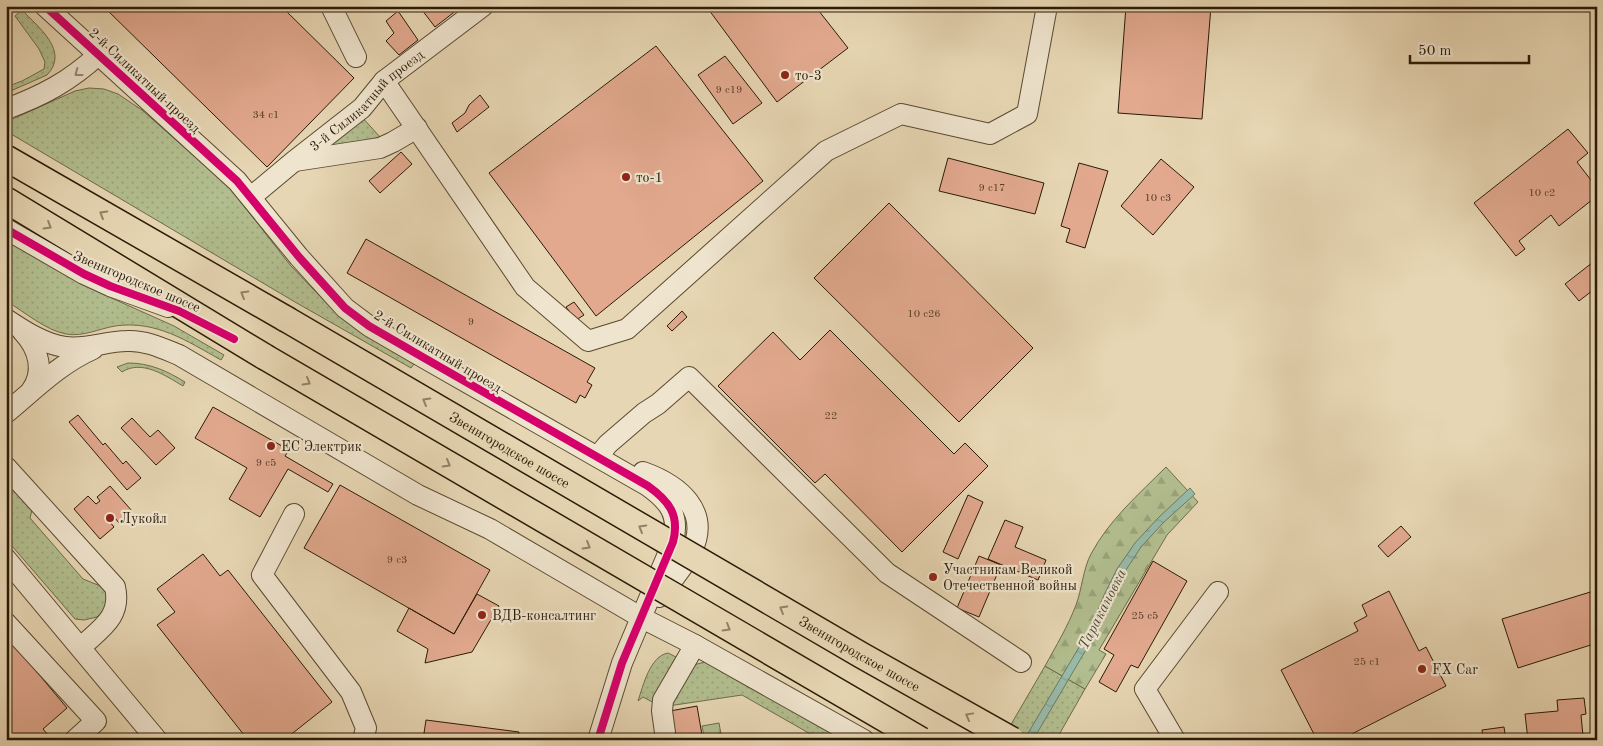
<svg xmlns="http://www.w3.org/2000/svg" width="1603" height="746" viewBox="0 0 1603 746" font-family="'Old Standard TT',serif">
<defs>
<pattern id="grass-dots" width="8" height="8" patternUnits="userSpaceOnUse" patternTransform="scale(1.25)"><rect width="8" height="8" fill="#b2be8f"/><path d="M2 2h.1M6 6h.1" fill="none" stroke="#99a37a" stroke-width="1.8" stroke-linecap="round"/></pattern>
<pattern id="forest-firs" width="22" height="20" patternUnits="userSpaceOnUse" patternTransform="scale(1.25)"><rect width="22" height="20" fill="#b2be8f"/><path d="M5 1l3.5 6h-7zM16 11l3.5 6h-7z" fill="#99a37a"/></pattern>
<pattern id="water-ripples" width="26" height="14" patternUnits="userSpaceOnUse" patternTransform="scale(1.25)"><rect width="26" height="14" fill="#98baa8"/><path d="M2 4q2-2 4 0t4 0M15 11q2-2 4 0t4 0" fill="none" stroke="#839f8f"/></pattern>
</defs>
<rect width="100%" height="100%" fill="#e7d6b3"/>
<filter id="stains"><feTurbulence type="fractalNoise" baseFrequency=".004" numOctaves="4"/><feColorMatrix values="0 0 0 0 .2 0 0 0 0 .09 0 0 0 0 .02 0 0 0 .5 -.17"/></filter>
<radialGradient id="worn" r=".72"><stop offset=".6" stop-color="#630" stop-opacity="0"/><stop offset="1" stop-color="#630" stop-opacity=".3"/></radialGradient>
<path fill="url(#grass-dots)" stroke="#6e6c4a" d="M 22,10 C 38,27 70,51 47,75 L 6,93 L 6,87 L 22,81 L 44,69 L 45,62 L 39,49 L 15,16 Z
M 89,88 L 104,89 L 118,94 L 142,110 L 230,188 L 290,265 L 339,316 L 414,364 L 411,368 L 295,302 L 6,131 L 6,122 L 75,91 Z
M 361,116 L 380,137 L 332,147 L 327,146 Z
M 6,236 L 80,281 L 107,296 L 174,326 L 224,355 L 221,360 C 187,341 156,320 115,326 C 98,329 83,337 66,334 C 45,330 25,312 6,301 Z
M 128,363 C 150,363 167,371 185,382 L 183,386 C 166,376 142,359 122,372 L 117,367 Z
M 6,472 L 33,506 L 30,518 L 83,579 L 103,587 L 107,594 L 107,602 L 103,611 L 97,617 L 84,620 L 75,619 L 6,539 Z
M 668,653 L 676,657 L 678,662 L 656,704 L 643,697 L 638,701 C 643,686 650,656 668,653 Z
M 705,662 L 850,740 L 821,740 L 742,695 L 668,706 L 690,669 L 697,664 Z
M 1045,666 L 1085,689 L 1056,740 L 1002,740 Z"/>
<path fill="url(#forest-firs)" stroke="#6e6c4a" d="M 1166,467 L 1198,502 L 1167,535 L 1099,650 L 1106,654 L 1085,689 L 1045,666 C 1056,646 1068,626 1076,605 C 1082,589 1083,569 1091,554 C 1109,520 1139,494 1166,467 Z
M 719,723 L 722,740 L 685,740 L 704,736 L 702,726 Z"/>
<path fill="url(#water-ripples)" stroke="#6c7a67" d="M 1190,488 L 1195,494 L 1163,523 L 1141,547 L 1124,573 L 1111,598 L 1097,631 L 1033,740 L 1024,740 L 1091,627 L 1104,595 L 1117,569 L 1135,543 L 1158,518 Z"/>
<path fill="#e2a98f" stroke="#2a1b06" d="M 103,6 L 281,6 L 354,78 L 267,167 Z
M 419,6 L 462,6 L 435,27 Z
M 706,6 L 815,6 L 848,48 L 777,102 Z
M 1126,6 L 1211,6 L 1202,119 L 1118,113 Z
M 398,11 L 418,40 L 399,55 L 386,41 L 394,33 L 386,21 Z
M 656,46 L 763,181 L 596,316 L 489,173 Z
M 725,56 L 762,103 L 733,124 L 698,75 Z
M 480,95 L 489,107 L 457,132 L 452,123 L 465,113 L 469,105 Z
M 1568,129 L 1588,153 L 1577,162 L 1597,188 L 1597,196 L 1559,226 L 1551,215 L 1519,241 L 1525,249 L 1516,256 L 1474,203 Z
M 401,152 L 412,164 L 380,193 L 369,181 Z
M 948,158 L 1044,183 L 1035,214 L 939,191 Z
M 1161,159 L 1194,187 L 1153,235 L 1121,206 Z
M 1079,163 L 1108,171 L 1085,248 L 1066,242 L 1070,229 L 1061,226 Z
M 889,203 L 1033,348 L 959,422 L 814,278 Z
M 366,239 L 595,368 L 587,382 L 592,385 L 585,398 L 580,395 L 576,403 L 347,273 Z
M 1597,259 L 1597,287 L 1579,301 L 1565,284 Z
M 574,302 L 584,315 L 576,320 L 566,307 Z
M 682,311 L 687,317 L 672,331 L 667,326 Z
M 830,330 L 954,454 L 965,443 L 988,466 L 902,552 L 825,474 L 815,483 L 718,386 L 773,332 L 800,360 Z
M 213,407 L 289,450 L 285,456 L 333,484 L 328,492 L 288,469 L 260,517 L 229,499 L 247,468 L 195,438 Z
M 78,415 L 103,445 L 105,443 L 123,464 L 126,461 L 141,478 L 127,490 L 69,422 Z
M 132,418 L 150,437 L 158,430 L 175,448 L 156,465 L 121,428 Z
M 340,485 L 490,570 L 454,634 L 304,548 Z
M 110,486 L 132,511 L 119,523 L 111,513 L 106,517 L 114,527 L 100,539 L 74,509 L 88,496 L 96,504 L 100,501 L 97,497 Z
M 968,495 L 983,502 L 958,559 L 943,552 Z
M 1005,520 L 1023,527 L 1015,547 L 1046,560 L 1038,580 L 988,559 Z
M 1401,526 L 1411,537 L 1388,557 L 1378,546 Z
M 203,554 L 220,576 L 228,570 L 332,702 L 284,740 L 248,740 L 157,625 L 175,612 L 157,589 Z
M 979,556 L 1001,565 L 979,617 L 957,608 Z
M 1153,561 L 1187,581 L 1138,668 L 1131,665 L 1116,692 L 1099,682 L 1114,655 L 1104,649 Z
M 1597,590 L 1597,643 L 1518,668 L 1502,619 Z
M 1389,591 L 1419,651 L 1426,647 L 1446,686 L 1340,740 L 1317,740 L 1281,670 L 1358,631 L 1354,623 L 1367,616 L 1362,605 Z
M 477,594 L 499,606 L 472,652 L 425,663 L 428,649 L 397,631 L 409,608 L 454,634 Z
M 6,635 L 67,708 L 43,729 L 48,735 L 42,740 L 6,740 Z
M 1584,698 L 1586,714 L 1581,715 L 1583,736 L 1557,740 L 1528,740 L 1525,714 L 1558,711 L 1557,700 Z
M 697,706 L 702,735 L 675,740 L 670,711 Z
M 426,720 L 519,732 L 518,740 L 423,740 Z
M 1504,727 L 1506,740 L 1483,740 L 1482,730 Z"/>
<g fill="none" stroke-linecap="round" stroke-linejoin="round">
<defs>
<g id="minor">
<path d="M 45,6 L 237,181 L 299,257 L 345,308 L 369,326 L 419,355 L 648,486 C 669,501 680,515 673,542 L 622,663 L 598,740"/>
<path d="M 331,6 L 356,57"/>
<path d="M 384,81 L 525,287 L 588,341 L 627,329 L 826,151 L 901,114 L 990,134 L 1027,114 L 1047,6"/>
<path d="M 6,109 C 42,96 70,81 98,55"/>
<path d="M 295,161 L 380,148 L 393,142 L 417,128"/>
<path id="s1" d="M 251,197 L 293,162 L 362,108 L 384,81 L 483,6"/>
<path d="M 6,229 L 84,274 L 110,286 L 168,307"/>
<path d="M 6,319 C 24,331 44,344 65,347 C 88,350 105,341 127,341 C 145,340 162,348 179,355 L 418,495 L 490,529 L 642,618 L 695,645 L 663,700 L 662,711 L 666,740"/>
<path d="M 23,332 C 39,349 45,372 31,391"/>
<path d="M 6,413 C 34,390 59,364 93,349"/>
<path d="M 598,456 L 608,444 L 644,413 L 658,404 L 689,377 L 887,573 L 1021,662"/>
<path d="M 6,467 L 115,587 C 122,617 100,629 81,647"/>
<path d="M 643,472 C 679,485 712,511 691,553 C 682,569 670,583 659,597"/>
<path d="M 294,514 L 262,575 L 351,692 L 366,728 L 363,740"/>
<path d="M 6,559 L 157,740"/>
<path d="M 6,623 L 96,721 L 75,740"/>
<path d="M 695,645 L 864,740"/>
<path d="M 1175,740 L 1145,689 L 1218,592"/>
</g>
<path id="major" d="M 6,158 L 286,319
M 6,200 L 265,357"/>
</defs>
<use href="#minor" stroke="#594a31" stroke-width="22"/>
<use href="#major" stroke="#2a1b06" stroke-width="28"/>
<use href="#minor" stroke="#efe4ce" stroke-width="20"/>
<use href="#major" stroke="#e7d6b3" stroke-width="25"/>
<defs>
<g id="major-bridge">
<path id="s2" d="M 286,319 L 861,655 L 1012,740"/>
<path d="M 265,357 L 921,740"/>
</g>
</defs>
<use href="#major-bridge" stroke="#2a1b06" stroke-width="28" stroke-linecap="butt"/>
<use href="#major-bridge" stroke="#e7d6b3" stroke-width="25"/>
<defs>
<path id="cycleway" d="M 45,6 L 237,181 L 299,257 L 345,308 L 369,326 L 419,355 L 648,486 C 669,501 680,515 673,542 L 622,663 L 598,740
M 6,229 L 84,274 L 110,286 L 179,311 L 234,339"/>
</defs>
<use href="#cycleway" stroke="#efe4ce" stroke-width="11"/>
<use href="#cycleway" stroke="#d6006c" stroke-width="8"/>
</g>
<defs><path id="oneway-chevron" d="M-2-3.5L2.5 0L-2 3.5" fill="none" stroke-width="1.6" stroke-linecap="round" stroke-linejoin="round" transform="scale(1.25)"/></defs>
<use stroke="#968a74" href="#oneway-chevron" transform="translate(78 73) rotate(143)"/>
<g stroke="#928265">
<use href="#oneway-chevron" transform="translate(103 214) rotate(-150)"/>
<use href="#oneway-chevron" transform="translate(48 226) rotate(31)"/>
<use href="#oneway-chevron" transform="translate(244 294) rotate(-150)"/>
<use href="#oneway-chevron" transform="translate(307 382) rotate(30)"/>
<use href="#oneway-chevron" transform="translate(426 401) rotate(-150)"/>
<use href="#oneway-chevron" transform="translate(447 464) rotate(30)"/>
<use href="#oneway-chevron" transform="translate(642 528) rotate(-150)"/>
<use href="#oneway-chevron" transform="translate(587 546) rotate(30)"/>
<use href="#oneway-chevron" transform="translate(783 609) rotate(-150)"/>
<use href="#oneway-chevron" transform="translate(727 628) rotate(30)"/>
<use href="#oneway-chevron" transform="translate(969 716) rotate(-151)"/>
</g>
<g fill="#8f2418" stroke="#efe4ce" stroke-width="2">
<circle cx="785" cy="75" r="5"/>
<circle cx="626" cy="177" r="5"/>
<circle cx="271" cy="446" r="5"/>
<circle cx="110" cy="518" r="5"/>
<circle cx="933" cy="577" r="5"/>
<circle cx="482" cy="615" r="5"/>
<circle cx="1422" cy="669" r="5"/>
</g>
<g text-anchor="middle" stroke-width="4.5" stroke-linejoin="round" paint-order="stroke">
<g font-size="11" fill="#583e28">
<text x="729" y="93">9 с19</text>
<text x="266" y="118">34 с1</text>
<text x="992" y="191">9 с17</text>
<text x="1542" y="196">10 с2</text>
<text x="1158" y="201">10 с3</text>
<text x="924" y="317">10 с26</text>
<text x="471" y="325">9</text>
<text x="831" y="419">22</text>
<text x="266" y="466">9 с5</text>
<text x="397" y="563">9 с3</text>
<text x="1145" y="619">25 с5</text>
<text x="1367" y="665">25 с1</text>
</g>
<g font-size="14" fill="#2a1b06" stroke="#efe4ce" text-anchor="start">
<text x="795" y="80">то-3</text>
<text x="636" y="182">то-1</text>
<text x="281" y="451">ЕС Электрик</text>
<text x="120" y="523">Лукойл</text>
<text x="943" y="574">Участникам Великой<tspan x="943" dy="16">Отечественной войны</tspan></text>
<text x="492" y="620">ВДВ-консалтинг</text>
<text x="1432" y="674">FX Car</text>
</g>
<g font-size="14" fill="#2a1b06" stroke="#efe4ce">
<text transform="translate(145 80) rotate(43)" y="5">2-й Силикатный проезд</text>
<text dy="5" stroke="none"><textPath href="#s1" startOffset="151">3-й Силикатный проезд</textPath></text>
<text transform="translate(137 281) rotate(23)" y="5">Звенигородское шоссе</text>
<text transform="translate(438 351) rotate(31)" y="5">2-й Силикатный проезд</text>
<text dy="5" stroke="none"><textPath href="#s2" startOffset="259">Звенигородское шоссе</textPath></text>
<text dy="5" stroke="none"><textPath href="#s2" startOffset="664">Звенигородское шоссе</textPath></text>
</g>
<g font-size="15" font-style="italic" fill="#4b4b37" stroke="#efe4ce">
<text transform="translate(1102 609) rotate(-63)" y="5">Таракановка</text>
</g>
</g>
<rect width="1603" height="746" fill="none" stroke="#e7d6b3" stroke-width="25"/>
<rect x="8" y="8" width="1588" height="731" fill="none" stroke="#2a1b06" stroke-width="2.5"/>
<rect x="12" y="12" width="1578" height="721" fill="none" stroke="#2a1b06"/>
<path d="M1410 55v8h119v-8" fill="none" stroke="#2a1b06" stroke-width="2.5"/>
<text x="1418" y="55" font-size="15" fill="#2a1b06" stroke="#efe4ce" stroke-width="4" paint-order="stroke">50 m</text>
<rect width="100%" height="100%" filter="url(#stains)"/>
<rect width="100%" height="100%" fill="url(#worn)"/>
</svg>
